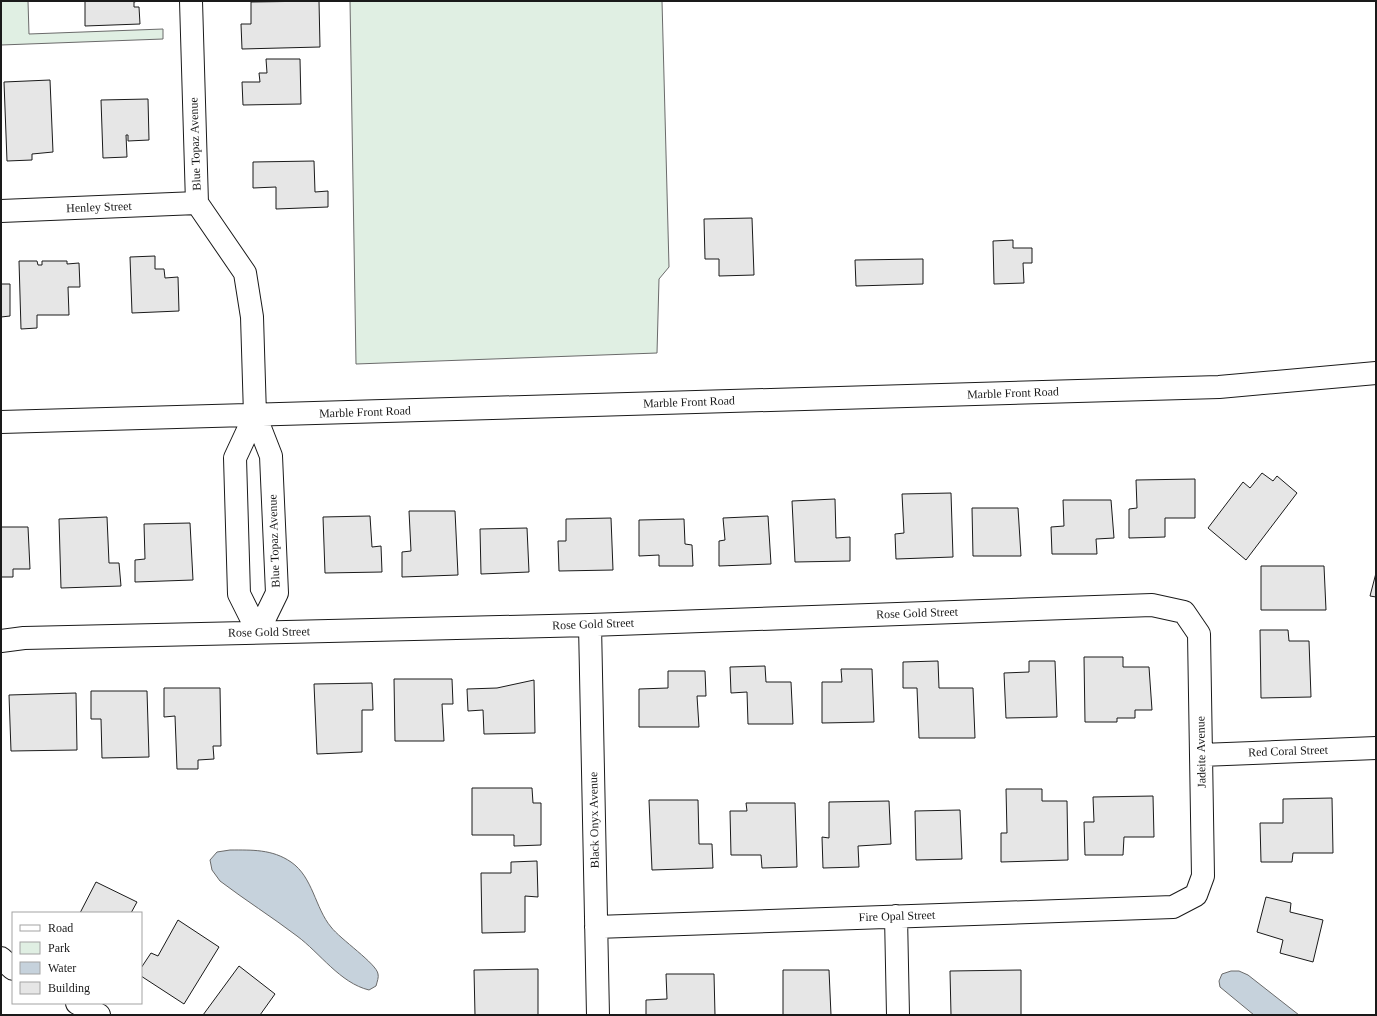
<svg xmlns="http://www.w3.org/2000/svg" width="1377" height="1016" viewBox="0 0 1377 1016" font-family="Georgia,serif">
<rect width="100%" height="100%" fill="#fff"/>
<path fill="#e0efe3" stroke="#6a6a6a" d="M 1,1 L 28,1 L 29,34 L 163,29 L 163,39 L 1,45 Z
M 350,1 L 662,1 L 669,267 L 659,279 L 657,353 L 356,364 Z"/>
<path fill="#c6d2dc" stroke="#6a6a6a" d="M 230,850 C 252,850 272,849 291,862 C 313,877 315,908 331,927 C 340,939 377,964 378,974 C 379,977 377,982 376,986 L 369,990 C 340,983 320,953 297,936 C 272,917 245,900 220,881 L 212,870 L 210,860 L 217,852 Z
M 1231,971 L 1239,971 L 1248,975 L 1299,1015 L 1254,1015 L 1220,987 L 1219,981 L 1222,974 Z"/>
<path fill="#e6e6e6" stroke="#1a1a1a" d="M 85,1 L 138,1 L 134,2 L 134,7 L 139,7 L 140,24 L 85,26 Z
M 319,1 L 320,47 L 242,49 L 241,24 L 251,24 L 251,2 Z
M 266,59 L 300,59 L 301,104 L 243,105 L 242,82 L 260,82 L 259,73 L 267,73 Z
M 50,80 L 53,152 L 32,154 L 32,160 L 7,161 L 4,82 Z
M 148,99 L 149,140 L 128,141 L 128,135 L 126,135 L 127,157 L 103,158 L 101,100 Z
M 314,161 L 315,192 L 328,191 L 328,207 L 276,209 L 276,187 L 253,188 L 253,162 Z
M 752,218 L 754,275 L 719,276 L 719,259 L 705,259 L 704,219 Z
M 1013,240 L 1013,248 L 1032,248 L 1032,263 L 1023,263 L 1024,283 L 994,284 L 993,241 Z
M 155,256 L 155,269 L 164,269 L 165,278 L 178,277 L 179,311 L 132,313 L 130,257 Z
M 923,259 L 923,284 L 856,286 L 855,260 Z
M 19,261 L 37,261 L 38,265 L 42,265 L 42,261 L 67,261 L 67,264 L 79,263 L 80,287 L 68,287 L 69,315 L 37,315 L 37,328 L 21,329 Z
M 1,284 L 10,284 L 10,316 L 1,317 Z
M 1262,473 L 1273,481 L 1277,476 L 1297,493 L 1246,560 L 1208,528 L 1243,482 L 1250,488 Z
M 1195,479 L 1195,518 L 1165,518 L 1165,537 L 1129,538 L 1129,509 L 1137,508 L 1136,480 Z
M 951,493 L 953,557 L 896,559 L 895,534 L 904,533 L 902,494 Z
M 835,499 L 836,538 L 850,537 L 850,561 L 795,562 L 792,501 Z
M 1063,500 L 1111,500 L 1114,538 L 1096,539 L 1097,554 L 1052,554 L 1051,527 L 1064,526 Z
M 972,508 L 1018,508 L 1021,556 L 973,556 Z
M 409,511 L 455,511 L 458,575 L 402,577 L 402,552 L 411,551 Z
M 370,516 L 372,547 L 381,546 L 382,572 L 325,573 L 323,517 Z
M 768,516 L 771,564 L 719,566 L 719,541 L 725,540 L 723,518 Z
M 107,517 L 109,563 L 119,563 L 121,586 L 61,588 L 59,519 Z
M 611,518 L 613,570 L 559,571 L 558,541 L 566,541 L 566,519 Z
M 684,519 L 685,544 L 692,545 L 693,566 L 659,566 L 659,555 L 639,556 L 639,520 Z
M 190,523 L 193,580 L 135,582 L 135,560 L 145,559 L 144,524 Z
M 1,527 L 28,527 L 30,569 L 13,569 L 13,577 L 1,577 Z
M 527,528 L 529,572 L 481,574 L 480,529 Z
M 1261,566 L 1324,566 L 1326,610 L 1261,610 Z
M 1376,573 L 1376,597 L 1370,596 Z
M 1260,630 L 1288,630 L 1289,641 L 1309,641 L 1311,697 L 1261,698 Z
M 1084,657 L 1123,657 L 1123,667 L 1149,667 L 1152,710 L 1135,710 L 1135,718 L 1117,718 L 1117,722 L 1085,722 Z
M 938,661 L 939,688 L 973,688 L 975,738 L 919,738 L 917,688 L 903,688 L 903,662 Z
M 1029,661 L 1055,661 L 1057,717 L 1006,718 L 1004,673 L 1029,672 Z
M 765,666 L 766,682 L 791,682 L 793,724 L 748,724 L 747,692 L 731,693 L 730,667 Z
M 841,669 L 872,669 L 874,722 L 822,723 L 822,682 L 842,682 Z
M 668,671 L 705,671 L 706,696 L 697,696 L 699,727 L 639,727 L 639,689 L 668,688 Z
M 394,679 L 452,679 L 453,704 L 442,704 L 444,741 L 395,741 Z
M 534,680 L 535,733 L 484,734 L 483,710 L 468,711 L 467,689 L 497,688 Z
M 372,683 L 373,710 L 362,710 L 362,752 L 317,754 L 314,684 Z
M 164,688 L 220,688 L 221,746 L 213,746 L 214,759 L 198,760 L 198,769 L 177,769 L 175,716 L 164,717 Z
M 91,691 L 147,691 L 149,757 L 102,758 L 101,719 L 91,719 Z
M 76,693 L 77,750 L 11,751 L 9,695 Z
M 472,788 L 532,788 L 533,803 L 541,803 L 541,845 L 514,846 L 514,835 L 472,835 Z
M 1006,789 L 1042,789 L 1042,801 L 1067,801 L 1068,860 L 1001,862 L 1001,833 L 1007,833 Z
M 1153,796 L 1154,837 L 1124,837 L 1123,855 L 1085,855 L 1084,822 L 1094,822 L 1093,797 Z
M 1332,798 L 1333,853 L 1293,853 L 1292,862 L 1261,862 L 1260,823 L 1283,823 L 1283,799 Z
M 649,800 L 698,800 L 699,844 L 712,844 L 713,868 L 652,870 Z
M 889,801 L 891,844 L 858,846 L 859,867 L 823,868 L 822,837 L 829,838 L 829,802 Z
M 746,803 L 795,803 L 797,867 L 762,868 L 761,855 L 731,855 L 730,811 L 747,811 Z
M 960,810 L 962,859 L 916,860 L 915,811 Z
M 537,861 L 538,897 L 525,896 L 525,932 L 482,933 L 481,873 L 511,873 L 511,862 Z
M 96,882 L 137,902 L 131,913 L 80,913 Z
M 1266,897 L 1291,903 L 1290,912 L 1323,920 L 1313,962 L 1280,953 L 1283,940 L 1257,932 Z
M 178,920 L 219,947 L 184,1004 L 141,976 L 141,968 L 151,953 L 158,956 Z
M 239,966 L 275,994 L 260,1015 L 203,1015 Z
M 538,969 L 538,1015 L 475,1015 L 474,970 Z
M 783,970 L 829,970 L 831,1015 L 783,1015 Z
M 1021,970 L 1021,1015 L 951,1015 L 950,971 Z
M 666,974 L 714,974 L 715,1015 L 646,1015 L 646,1000 L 667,999 Z"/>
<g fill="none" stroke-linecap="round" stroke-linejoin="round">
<defs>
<path id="minor" d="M 191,1 L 197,203 L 245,273 L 252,317 L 255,415 L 271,456 L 277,593 L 258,632
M 1,211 L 197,203
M 255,415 L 235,458 L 239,594 L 258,632
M 1,422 L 1219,387 L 1376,373
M 590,625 L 598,1015
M 1,641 L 24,638 L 590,625 L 1152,605 L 1184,612 L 1199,634 L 1203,876 L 1196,895 L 1173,907 L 596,927
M 1201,755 L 1376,748
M 896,916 L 898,1015
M 1,958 L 13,969
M 77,1003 L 99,1015"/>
</defs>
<use href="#minor" stroke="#1a1a1a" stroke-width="24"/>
<use href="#minor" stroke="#fff" stroke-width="22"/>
</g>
<g text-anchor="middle" stroke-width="3" stroke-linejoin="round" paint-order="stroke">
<g font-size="12" fill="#1a1a1a" stroke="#fff">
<text transform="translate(195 144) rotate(-92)" y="4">Blue Topaz Avenue</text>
<text transform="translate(99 207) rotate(-2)" y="4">Henley Street</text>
<text transform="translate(1013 393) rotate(-2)" y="4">Marble Front Road</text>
<text transform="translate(689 402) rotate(-2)" y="4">Marble Front Road</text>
<text transform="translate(365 412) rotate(-2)" y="4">Marble Front Road</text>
<text transform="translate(274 541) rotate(-92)" y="4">Blue Topaz Avenue</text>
<text transform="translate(917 613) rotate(-2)" y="4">Rose Gold Street</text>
<text transform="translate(593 624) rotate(-2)" y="4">Rose Gold Street</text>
<text transform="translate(269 632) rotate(-1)" y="4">Rose Gold Street</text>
<text transform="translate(1288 751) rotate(-2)" y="4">Red Coral Street</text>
<text transform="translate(1201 752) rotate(-91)" y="4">Jadeite Avenue</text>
<text transform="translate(594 820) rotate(-91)" y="4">Black Onyx Avenue</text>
<text transform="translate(897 916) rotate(-2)" y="4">Fire Opal Street</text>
</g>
</g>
<rect width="1377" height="1016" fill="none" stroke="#1a1a1a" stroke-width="4"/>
<rect x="12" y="912" width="130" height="92" fill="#ffffff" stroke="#a3a3a3"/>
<rect x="20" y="925" width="20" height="6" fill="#ffffff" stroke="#a3a3a3"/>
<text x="48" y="932" font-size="12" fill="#1a1a1a">Road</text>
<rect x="20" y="942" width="20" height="12" fill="#e0efe3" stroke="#a3a3a3"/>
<text x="48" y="952" font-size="12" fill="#1a1a1a">Park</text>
<rect x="20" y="962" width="20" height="12" fill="#c6d2dc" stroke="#a3a3a3"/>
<text x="48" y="972" font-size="12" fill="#1a1a1a">Water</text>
<rect x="20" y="982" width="20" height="12" fill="#e6e6e6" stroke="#a3a3a3"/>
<text x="48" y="992" font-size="12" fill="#1a1a1a">Building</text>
</svg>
